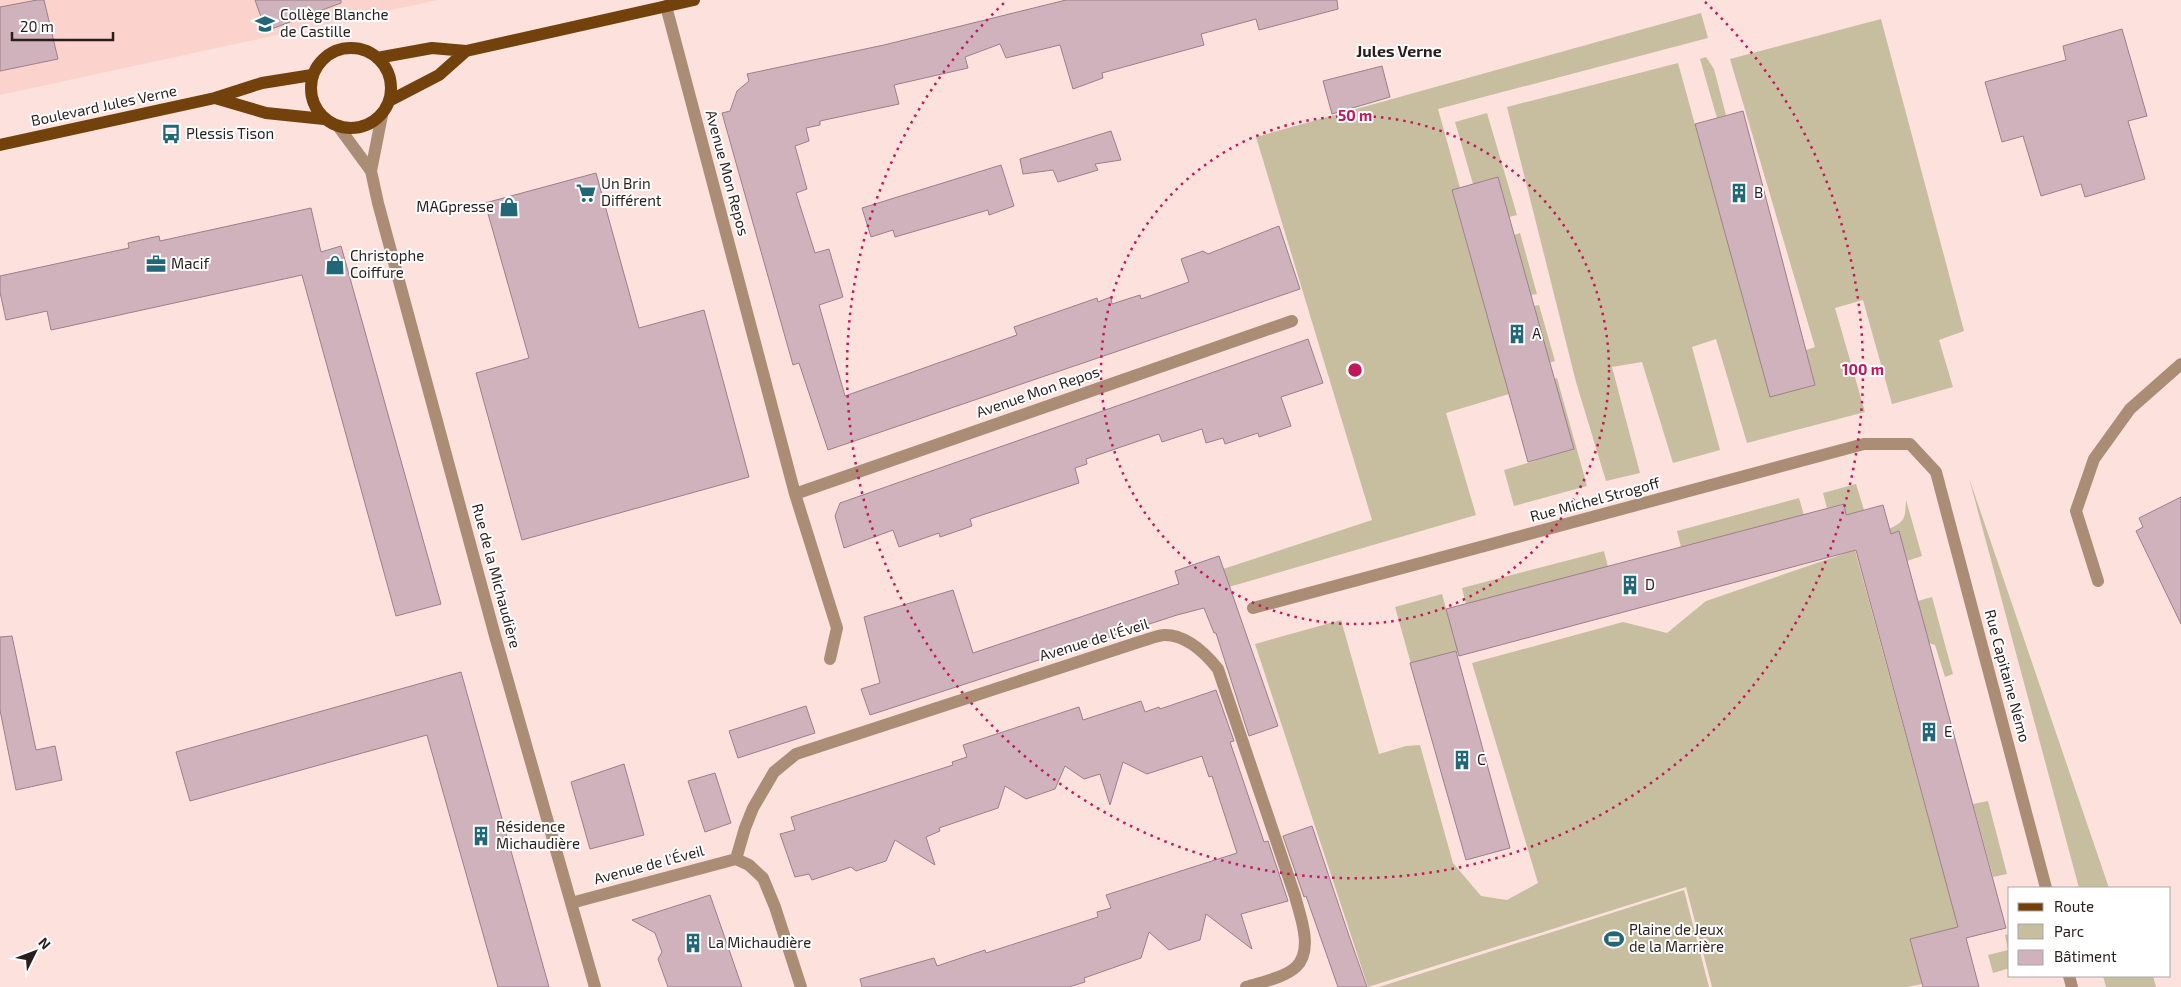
<svg xmlns="http://www.w3.org/2000/svg" width="2181" height="987" viewBox="0 0 2181 987" font-family="'Exo 2',sans-serif">
<rect width="100%" height="100%" fill="#fce1dd"/>
<path fill="#fcd2cd" d="M 0,0 L 438,0 L 0,95 Z"/>
<path fill="#c7be9f" d="M 1701,13 L 1708,38 L 1438,109 L 1460,188 L 1452,191 L 1509,394 L 1446,413 L 1476,515 L 1229,587 L 1223,569 L 1372,520 L 1256,137 Z
M 1881,19 L 1964,331 L 1939,340 L 1953,387 L 1892,404 L 1863,300 L 1835,308 L 1865,412 L 1747,443 L 1716,339 L 1692,347 L 1720,450 L 1673,463 L 1642,362 L 1612,367 L 1640,473 L 1606,481 L 1576,382 L 1507,107 L 1678,63 L 1770,397 L 1815,385 L 1806,350 L 1815,347 L 1730,59 Z
M 1706,57 L 1714,69 L 1726,115 L 1717,118 L 1700,59 Z
M 1487,113 L 1517,215 L 1509,217 L 1498,177 L 1473,184 L 1455,122 Z
M 1520,233 L 1537,294 L 1531,295 L 1514,235 Z
M 1539,305 L 1555,361 L 1549,363 L 1534,306 Z
M 1557,378 L 1587,486 L 1514,506 L 1504,470 L 1574,449 L 1554,379 Z
M 1969,478 L 2109,888 L 2079,888 Z
M 1856,484 L 1864,510 L 1846,515 L 1843,504 L 1827,508 L 1823,493 Z
M 1799,498 L 1804,515 L 1681,547 L 1677,531 Z
M 1906,500 L 1922,556 L 1907,561 L 1899,531 L 1891,534 L 1889,529 C 1906,521 1905,518 1906,500 Z
M 1855,550 L 1958,927 L 1910,939 L 1922,984 L 1907,987 L 1712,987 L 1686,887 L 1368,987 L 1255,644 L 1341,620 L 1379,754 L 1406,746 L 1420,745 L 1453,863 L 1481,896 L 1507,900 L 1538,883 L 1472,663 L 1623,622 L 1667,633 L 1706,601 Z
M 1604,551 L 1608,567 L 1466,604 L 1462,588 Z
M 1442,594 L 1458,651 L 1411,664 L 1395,607 Z
M 1932,597 L 1953,674 L 1945,677 L 1935,645 L 1929,643 L 1918,601 Z
M 1988,801 L 2007,874 L 1993,877 L 1973,804 Z
M 1684,890 L 1709,987 L 1379,987 Z
M 2010,934 L 2010,968 L 1993,973 L 1988,955 L 2008,950 L 2005,935 Z
M 2103,976 L 2153,976 L 2156,987 L 2106,987 Z"/>
<path fill="#d0b2bd" stroke="#9b7f8a" d="M 37,0 L 44,0 L 58,59 L 0,71 L 0,7 Z
M 255,0 L 341,0 L 341,3 L 266,31 Z
M 1066,0 L 1337,0 L 1338,9 L 1259,30 L 1256,19 L 1201,34 L 1204,45 L 1102,73 L 1103,78 L 1073,89 L 1060,45 L 1006,58 L 1000,44 L 965,57 L 968,68 L 894,85 L 899,104 L 820,121 L 820,125 L 806,128 L 809,141 L 795,146 L 807,189 L 796,193 L 815,253 L 829,249 L 843,297 L 819,305 L 845,396 L 1017,335 L 1014,327 L 1097,298 L 1098,302 L 1111,297 L 1112,304 L 1140,295 L 1141,299 L 1189,282 L 1181,259 L 1203,251 L 1208,254 L 1279,226 L 1300,289 L 828,450 L 799,363 L 793,365 L 722,113 L 730,111 L 737,91 L 749,81 L 747,74 L 884,45 Z
M 2122,29 L 2147,116 L 2128,121 L 2145,179 L 2085,197 L 2081,184 L 2041,196 L 2023,136 L 2002,142 L 1985,82 L 2066,60 L 2063,46 Z
M 1382,66 L 1390,97 L 1332,114 L 1323,81 Z
M 1743,111 L 1815,385 L 1770,397 L 1695,124 Z
M 1111,131 L 1121,160 L 1095,164 L 1098,170 L 1058,182 L 1053,170 L 1023,174 L 1020,159 Z
M 1001,165 L 1014,206 L 989,215 L 988,210 L 895,237 L 893,230 L 871,237 L 862,208 Z
M 596,173 L 639,328 L 704,310 L 749,477 L 522,540 L 476,373 L 529,358 L 485,203 Z
M 1498,177 L 1574,449 L 1528,462 L 1452,190 Z
M 311,208 L 321,252 L 341,246 L 441,604 L 396,616 L 302,275 L 51,330 L 47,311 L 6,320 L 0,292 L 0,276 L 129,248 L 128,243 L 159,236 L 160,241 Z
M 1308,339 L 1323,383 L 1281,397 L 1291,426 L 1259,437 L 1258,433 L 1225,444 L 1223,438 L 1206,443 L 1202,429 L 1162,442 L 1159,434 L 1086,459 L 1087,464 L 1075,468 L 1079,483 L 970,519 L 972,526 L 940,537 L 939,533 L 899,547 L 893,530 L 844,548 L 835,516 L 840,503 Z
M 2181,497 L 2181,624 L 2136,531 L 2143,527 L 2139,518 Z
M 1844,504 L 1846,515 L 1883,505 L 1891,534 L 1899,531 L 2006,928 L 1966,938 L 1979,987 L 1923,987 L 1910,939 L 1958,927 L 1856,550 L 1459,656 L 1446,609 Z
M 1219,556 L 1278,726 L 1249,736 L 1216,633 L 1214,633 L 1204,608 L 1177,615 L 870,715 L 861,689 L 880,683 L 864,617 L 953,590 L 973,653 L 1179,584 L 1175,571 Z
M 12,636 L 36,750 L 55,746 L 62,780 L 16,790 L 0,710 L 0,637 Z
M 1456,651 L 1510,848 L 1466,860 L 1410,663 Z
M 461,672 L 549,987 L 498,987 L 427,735 L 190,801 L 176,752 Z
M 1216,690 L 1234,741 L 1230,742 L 1264,842 L 1268,841 L 1288,901 L 1241,914 L 1252,949 L 1206,914 L 1200,940 L 1169,950 L 1149,932 L 1141,958 L 1084,978 L 1085,982 L 1069,987 L 862,987 L 860,979 L 934,958 L 937,966 L 985,950 L 986,953 L 1098,917 L 1097,912 L 1111,908 L 1106,895 L 1237,853 L 1212,776 L 1209,777 L 1202,756 L 1147,774 L 1123,762 L 1110,805 L 1100,774 L 1084,779 L 1065,766 L 1055,789 L 1026,799 L 1005,786 L 998,808 L 939,828 L 940,831 L 926,837 L 935,865 L 895,840 L 886,861 L 856,871 L 851,867 L 812,880 L 809,874 L 795,877 L 780,834 L 795,830 L 791,817 L 953,765 L 952,762 L 967,757 L 963,745 L 1079,707 L 1083,720 L 1141,701 L 1145,712 L 1159,707 L 1160,709 Z
M 806,706 L 815,733 L 738,758 L 729,731 Z
M 624,764 L 644,835 L 590,849 L 571,782 Z
M 715,773 L 731,823 L 705,832 L 688,781 Z
M 1312,826 L 1348,933 L 1367,987 L 1338,987 L 1306,896 L 1304,897 L 1283,836 Z
M 710,895 L 742,987 L 668,987 L 658,959 L 662,952 L 655,933 L 632,920 Z"/>
<g fill="none" stroke-linecap="round" stroke-linejoin="round">
<path stroke="#ab8d75" stroke-width="12" d="M 666,6 L 795,494 L 837,628 L 830,659
M 382,115 L 371,171 L 378,203 L 495,636 L 595,987
M 338,126 L 371,171
M 795,494 L 1292,321
M 2098,581 L 2076,511 L 2094,459 L 2130,409 L 2181,364
M 1253,608 L 1864,444 L 1910,444 L 1936,472 L 2046,888
M 736,859 L 749,865 L 763,878 L 775,907 L 801,987
M 571,903 L 736,859 L 745,828 L 753,808 L 774,772 L 796,754 L 1142,641 C 1149,639 1158,635 1165,635 C 1187,635 1206,654 1218,669 L 1295,896 C 1300,916 1314,950 1296,967 C 1284,978 1261,982 1246,987
M 2069,976 L 2072,987"/>
<path stroke="#73410c" stroke-width="12" d="M311 88a40 40 0 1 1 80 0a40 40 0 1 1-80 0Z
M 377,58 L 432,48 L 466,51 L 694,0
M 215,98 L 266,113 L 324,119
M 389,101 L 439,75 L 466,51
M 0,145 L 215,98 L 262,83 L 312,75"/>
</g>
<g fill="none" stroke="#c2185b" stroke-width="2.5" stroke-dasharray="2.5 5">
<circle cx="1355" cy="370" r="254"/>
<path d="M1705 2A508 508 0 1 1 1005 2"/>
</g>
<defs>
<symbol id="school-bare" viewBox="-9 -9 18 18"><path d="M0-5L7-2L0 1L-7-2ZM-4 1L0 2.5L4 1V4Q0 6-4 4Z" fill="#226778" stroke="#fff" stroke-width="2.5" paint-order="stroke"/></symbol>
<symbol id="bus-bare" viewBox="-9 -9 18 18"><path d="M-5-6H5V4H4V6H2V4H-2V6H-4V4H-5ZM-3.5-4V0h7V-4ZM-3.5 1.2v1.5H-2V1.2ZM2 1.2v1.5H3.5V1.2Z" fill="#226778" stroke="#fff" stroke-width="2.5" paint-order="stroke"/></symbol>
<symbol id="supermarket-bare" viewBox="-9 -9 18 18"><path d="M-6-5.5h2.5l.6 2H6L4.5 2H-2.5L-4.4-4H-6ZM-1.5 3.2a1.3 1.3 0 1 0 .1 0ZM3 3.2a1.3 1.3 0 1 0 .1 0Z" fill="#226778" stroke="#fff" stroke-width="2.5" paint-order="stroke"/></symbol>
<symbol id="building-bare" viewBox="-9 -9 18 18"><path d="M-4-6H4V6H1V3H-1V6H-4ZM-2.5-4.3h1.7v1.8h-1.7ZM.8-4.3h1.7v1.8H.8ZM-2.5-1h1.7V.8h-1.7ZM.8-1h1.7V.8H.8Z" fill="#226778" stroke="#fff" stroke-width="2.5" paint-order="stroke"/></symbol>
<symbol id="shop-bare" viewBox="-9 -9 18 18"><path d="M-5-2.5h2.3a2.7 3.5 0 0 1 5.4 0H5L5.5 6h-11ZM-1.5-2.5h3a1.5 2.3 0 0 0-3 0Z" fill="#226778" stroke="#fff" stroke-width="2.5" paint-order="stroke"/></symbol>
<symbol id="office-bare" viewBox="-9 -9 18 18"><path d="M-6-3h4V-5.5h4V-3h4V5H-6ZM-1-4.5V-3h2v-1.5ZM-6 0V1H6V0Z" fill="#226778" stroke="#fff" stroke-width="2.5" paint-order="stroke"/></symbol>
<symbol id="stadium-bare" viewBox="-9 -9 18 18"><path d="M0-5a6.5 5 0 1 0 0 10a6.5 5 0 1 0 0-10ZM-3.5-1.8h7v3.6h-7Z" fill="#226778" stroke="#fff" stroke-width="2.5" paint-order="stroke"/></symbol>
</defs>
<g fill-rule="evenodd">
<use href="#school-bare" x="251" y="10" width="28" height="28"/>
<use href="#bus-bare" x="157" y="120" width="28" height="28"/>
<use href="#supermarket-bare" x="572" y="179" width="28" height="28"/>
<use href="#building-bare" x="1725" y="179" width="28" height="28"/>
<use href="#shop-bare" x="495" y="193" width="28" height="28"/>
<use href="#office-bare" x="142" y="250" width="28" height="28"/>
<use href="#shop-bare" x="321" y="251" width="28" height="28"/>
<use href="#building-bare" x="1503" y="320" width="28" height="28"/>
<use href="#building-bare" x="1616" y="571" width="28" height="28"/>
<use href="#building-bare" x="1915" y="718" width="28" height="28"/>
<use href="#building-bare" x="1448" y="746" width="28" height="28"/>
<use href="#building-bare" x="467" y="822" width="28" height="28"/>
<use href="#stadium-bare" x="1600" y="925" width="28" height="28"/>
<use href="#building-bare" x="679" y="929" width="28" height="28"/>
</g>
<g text-anchor="middle" stroke-width="4" stroke-linejoin="round" paint-order="stroke">
<g font-size="15" fill="#2a1e1d" stroke="#fff" text-anchor="start">
<text x="280" y="20">Collège Blanche<tspan x="280" dy="17">de Castille</tspan></text>
<text x="186" y="139">Plessis Tison</text>
<text x="601" y="189">Un Brin<tspan x="601" dy="17">Différent</tspan></text>
<text x="1754" y="198">B</text>
<text x="494" y="212" text-anchor="end">MAGpresse</text>
<text x="350" y="261">Christophe<tspan x="350" dy="17">Coiffure</tspan></text>
<text x="171" y="269">Macif</text>
<text x="1532" y="339">A</text>
<text x="1645" y="590">D</text>
<text x="1944" y="737">E</text>
<text x="1477" y="765">C</text>
<text x="496" y="832">Résidence<tspan x="496" dy="17">Michaudière</tspan></text>
<text x="1629" y="935">Plaine de Jeux<tspan x="1629" dy="17">de la Marrière</tspan></text>
<text x="708" y="948">La Michaudière</text>
</g>
<g font-size="15" fill="#2a1e1d" stroke="#fff">
<text transform="translate(104 106) rotate(-12)" y="5">Boulevard Jules Verne</text>
<text transform="translate(727 173) rotate(75)" y="5">Avenue Mon Repos</text>
<text transform="translate(1038 392) rotate(-19)" y="5">Avenue Mon Repos</text>
<text transform="translate(1595 500) rotate(-15)" y="5">Rue Michel Strogoff</text>
<text transform="translate(496 576) rotate(75)" y="5">Rue de la Michaudière</text>
<text transform="translate(1094 640) rotate(-17)" y="5">Avenue de l'Éveil</text>
<text transform="translate(2007 676) rotate(75)" y="5">Rue Capitaine Némo</text>
<text transform="translate(649 865) rotate(-15)" y="5">Avenue de l'Éveil</text>
</g>
<g font-size="16" font-weight="bold" fill="#2a1e1d" stroke="#fff">
<text x="1399" y="57">Jules Verne</text>
</g>
</g>
<circle cx="1355" cy="370" r="8" fill="#c2185b" stroke="#fff" stroke-width="2.5"/>
<g font-size="15" text-anchor="middle" font-weight="bold" fill="#c2185b" stroke="#fff" stroke-width="4" stroke-linejoin="round" paint-order="stroke">
<text x="1355" y="121">50 m</text>
<text x="1863" y="375">100 m</text>
</g>
<rect x="2008" y="887" width="162" height="90" fill="#ffffff" stroke="#aaa5a5"/>
<rect x="2018" y="903" width="25" height="8" fill="#73410c" stroke="#aaa5a5"/>
<text x="2054" y="912" font-size="15" fill="#2a1e1d">Route</text>
<rect x="2018" y="924" width="25" height="15" fill="#c7be9f" stroke="#aaa5a5"/>
<text x="2054" y="937" font-size="15" fill="#2a1e1d">Parc</text>
<rect x="2018" y="950" width="25" height="15" fill="#d0b2bd" stroke="#aaa5a5"/>
<text x="2054" y="962" font-size="15" fill="#2a1e1d">Bâtiment</text>
<g transform="translate(35 952) rotate(48)" stroke="#ffffff" stroke-width="4" paint-order="stroke">
<path d="M0-4L9 19L0 12L-9 19Z" fill="#2a1e1d"/>
<text y="-8" font-size="14" font-weight="bold" text-anchor="middle" fill="#2a1e1d">N</text>
</g>
<path d="M12 32v8h101v-8" fill="none" stroke="#2a1e1d" stroke-width="2.5"/>
<text x="20" y="32" font-size="15" fill="#2a1e1d" stroke="#ffffff" stroke-width="4" paint-order="stroke">20 m</text>
</svg>
